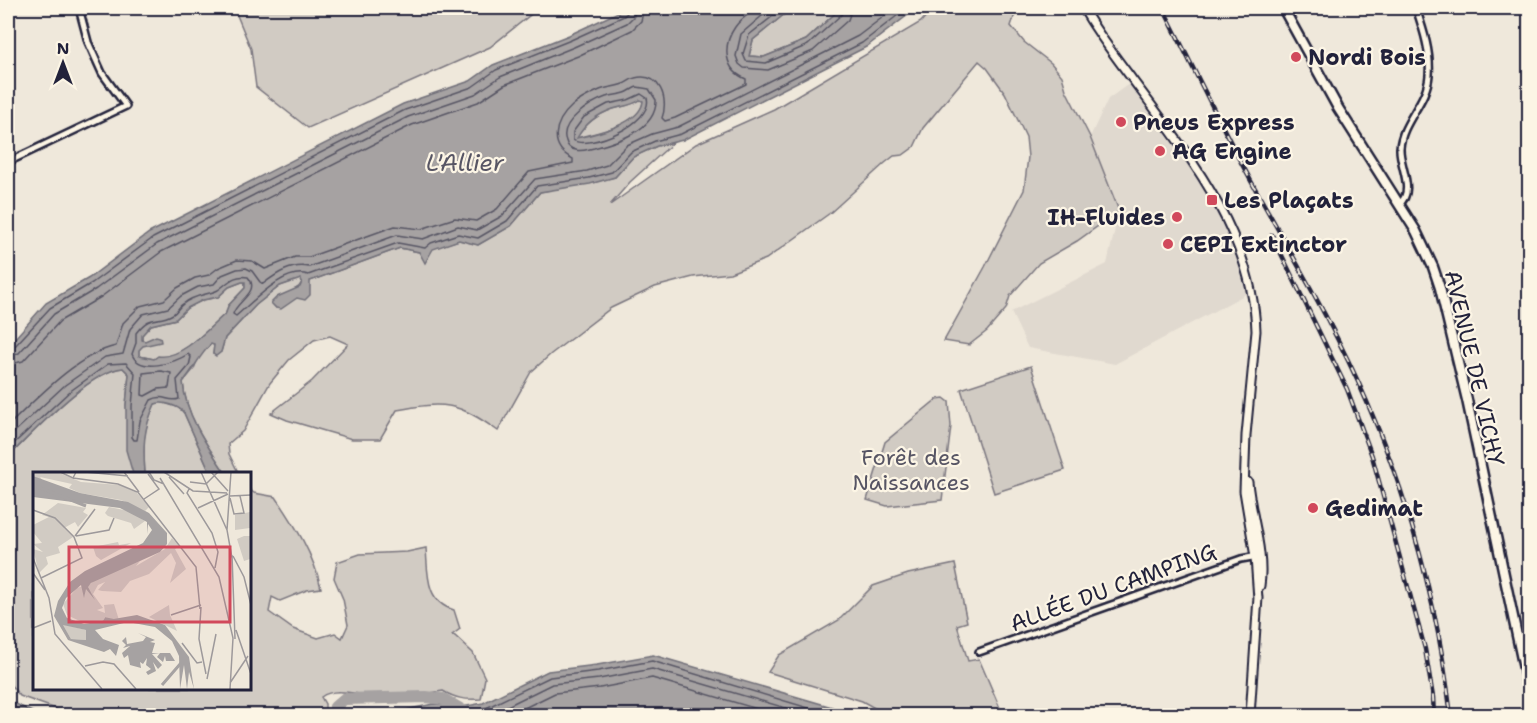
<svg xmlns="http://www.w3.org/2000/svg" width="1537" height="723" viewBox="0 0 1537 723" font-family="'Shantell Sans',sans-serif">
<rect width="100%" height="100%" fill="#efe8db"/>
<filter id="ink" filterUnits="userSpaceOnUse"><feTurbulence type="fractalNoise" baseFrequency=".0167" numOctaves="2"/><feDisplacementMap in="SourceGraphic" scale="12" xChannelSelector="R" yChannelSelector="G"/><feConvolveMatrix kernelMatrix="1 2 1 2 8 2 1 2 1" color-interpolation-filters="sRGB"/></filter>
<g filter="url(#ink)">
<path fill="#e0d9cf" d="M 1130,83 L 1198,176 L 1235,248 L 1248,293 L 1115,364 L 1028,348 L 1011,312 L 1107,264 L 1119,211 L 1090,137 L 1108,99 Z"/>
<path fill="#d1cbc3" stroke="#7a767f" stroke-width="1.5" d="M 234,8 L 539,8 L 490,47 L 308,128 L 256,87 L 251,49 Z
M 792,8 L 841,8 L 806,40 L 764,57 L 749,56 L 753,40 Z
M 933,8 L 1017,8 L 1011,26 L 1024,42 L 1051,63 L 1062,76 L 1066,90 L 1090,137 L 1119,211 L 1077,241 L 1039,263 L 1010,296 L 1006,309 L 987,331 L 969,345 L 944,341 L 985,267 L 1024,190 L 1028,157 L 1026,137 L 1005,93 L 987,68 L 979,61 L 923,128 L 914,147 L 903,155 L 894,156 L 885,163 L 830,213 L 766,259 L 730,273 L 693,277 L 655,287 L 611,308 L 551,354 L 531,372 L 498,431 C 458,402 444,401 397,410 L 380,439 L 352,439 L 287,420 L 271,413 L 312,381 L 348,344 L 330,336 L 314,340 L 289,360 L 270,383 L 243,431 L 228,444 L 229,454 L 239,474 L 226,474 C 208,447 185,415 183,382 L 194,369 L 198,357 L 211,344 L 214,345 L 213,354 L 221,352 L 225,338 L 256,305 L 280,286 L 301,278 L 302,282 C 297,293 281,294 272,303 L 276,308 L 309,285 L 310,281 L 400,248 L 419,252 L 459,240 L 478,245 L 511,226 L 540,192 L 615,177 L 633,157 L 657,146 L 674,142 L 630,182 L 610,205 L 696,144 L 774,109 L 921,22 Z
M 640,100 L 643,101 C 642,125 595,133 576,138 C 586,124 596,115 613,109 C 623,106 631,106 640,100 Z
M 242,282 L 245,282 L 245,288 L 228,306 L 226,313 C 209,328 181,360 158,357 L 154,359 L 139,356 L 139,350 L 145,341 L 142,340 L 142,335 L 151,325 L 176,319 L 187,308 L 203,300 L 218,297 L 229,287 Z
M 1031,366 L 1065,470 L 994,493 L 961,389 Z
M 123,368 L 129,374 L 126,405 L 133,474 L 34,474 L 34,688 L 249,688 L 249,516 L 251,516 C 252,511 249,496 249,489 L 254,493 L 276,497 C 295,525 314,555 321,588 L 307,590 L 280,601 L 272,597 L 269,612 L 293,629 L 318,638 L 335,633 L 342,638 L 348,625 L 343,599 L 334,578 L 337,562 L 360,554 L 407,552 L 426,548 C 428,573 425,602 454,610 L 460,629 L 452,635 L 455,636 L 473,653 L 485,678 L 481,699 C 466,700 456,699 443,691 C 421,695 399,696 377,696 C 360,696 336,686 321,697 L 325,704 L 325,709 L 330,715 L 328,715 L 75,716 L 20,696 L 8,682 L 8,457 C 34,432 89,371 123,368 Z
M 944,398 L 949,402 L 951,426 L 942,500 L 887,506 L 867,500 L 885,442 L 937,399 Z
M 161,402 L 180,408 L 184,413 L 211,474 L 145,474 C 143,445 142,431 155,404 Z
M 955,564 L 967,622 L 957,625 L 968,661 L 979,659 L 1003,715 L 887,715 L 862,701 L 768,672 L 779,655 L 839,620 L 873,586 L 908,574 Z"/>
<path fill="#a6a2a2" stroke="#716f79" stroke-width="1.5" fill-rule="evenodd" d="M 627,8 L 792,8 L 753,40 L 749,56 L 764,57 L 806,40 L 841,8 L 917,8 L 866,47 L 683,140 L 657,146 L 633,157 L 615,177 L 590,184 L 540,192 L 511,226 L 478,245 L 459,240 L 433,249 L 425,263 L 419,252 L 400,248 L 310,281 L 310,295 L 305,300 L 297,298 L 281,309 L 276,308 L 271,303 L 277,297 L 300,287 L 302,282 L 301,279 L 280,286 L 256,305 L 225,338 L 221,352 L 216,356 L 213,354 L 214,345 L 211,344 C 198,357 195,368 183,382 C 185,415 208,447 226,474 L 211,474 L 184,413 C 179,406 164,401 155,404 C 143,430 143,446 145,474 L 133,474 L 126,450 L 126,405 L 129,374 L 123,368 C 89,371 34,432 8,457 L 8,346 L 46,303 L 89,278 L 149,233 L 403,104 L 470,81 L 493,65 L 569,35 ZM 640,100 L 643,101 C 641,124 595,134 577,138 C 585,124 598,114 613,109 C 623,106 631,106 640,100 ZM 242,282 L 245,282 L 245,288 L 228,306 L 226,313 C 209,328 181,360 158,356 L 154,359 L 139,356 L 139,350 L 143,346 L 161,342 L 160,337 L 156,336 L 145,341 L 142,340 L 142,335 L 151,325 L 176,319 L 187,308 L 203,300 L 218,297 L 229,287 Z
M 653,655 L 832,707 L 848,715 L 383,715 L 433,704 L 467,706 L 483,703 L 548,671 L 597,665 Z
M 8,700 L 38,715 L 8,715 Z"/>
<g fill="none" stroke-linecap="round" stroke-linejoin="round">
<path stroke="#575564" stroke-width="1.5" d="M 771,8 L 741,34 L 736,56 L 739,64 L 744,68 L 768,70 L 813,51 L 848,20 L 852,8
M 783,8 L 749,35 L 743,54 L 746,61 L 766,63 L 808,45 L 842,14 L 844,8
M 637,87 L 649,89 L 656,100 C 657,130 617,142 594,148 C 588,149 582,152 576,150 C 571,149 567,146 566,141 C 558,122 592,102 606,97 C 612,95 619,95 625,93 C 629,92 633,88 637,87 Z
M 641,94 L 647,98 C 654,123 588,151 573,140 L 573,132 L 584,117 L 608,104 L 628,100 Z
M 8,349 L 14,347 L 50,308 L 92,283 L 153,238 L 405,110 L 472,87 L 496,70 L 571,40 L 624,16 L 627,13 L 628,8
M 8,356 L 19,353 L 54,314 L 96,289 L 157,244 L 408,117 L 475,94 L 500,77 L 574,47 L 627,23 L 634,16 L 635,8
M 8,365 L 23,361 L 60,321 L 101,297 L 161,252 L 412,125 L 478,102 L 504,85 L 578,56 L 632,30 L 641,21 L 644,8
M 161,371 L 171,373 L 169,388 L 158,389 L 145,396 L 142,395 L 143,373 Z
M 8,426 C 36,399 78,354 116,346 L 123,323 L 140,306 L 164,300 L 177,288 L 195,278 L 209,275 L 218,268 L 237,260 L 252,261 L 265,269 L 295,257 L 309,257 L 395,226 L 421,229 L 455,218 L 476,221 L 497,209 L 529,172 L 573,163 L 573,159 C 548,147 554,122 572,106 C 579,100 591,94 600,90 C 607,87 615,87 623,84 C 627,83 630,79 635,78 C 660,72 669,99 662,118 L 665,121 L 675,118 L 746,84 L 746,79 C 724,70 722,46 735,27 C 740,19 750,13 757,8
M 8,438 L 65,385 L 105,357 L 123,354 L 130,329 L 143,314 L 168,308 L 181,296 L 198,287 L 214,284 L 222,275 L 237,269 L 246,268 L 252,271 L 260,282 L 263,284 C 276,274 292,263 309,267 L 397,235 L 423,239 L 458,226 L 477,230 L 502,216 L 535,179 L 587,171 L 607,165 L 627,145 L 652,134 L 678,127 L 858,36 L 895,8
M 8,449 L 69,392 L 108,364 L 126,363 L 135,373 L 132,406 L 132,437 L 134,440 L 137,440 L 140,421 L 151,400 C 164,393 168,403 179,399 L 177,380 L 189,366 L 191,357 L 188,354 C 175,363 139,374 132,354 L 136,343 L 136,333 C 152,312 157,324 173,314 C 177,312 179,306 183,304 C 195,294 209,295 218,290 C 228,283 234,274 248,277 C 261,292 236,301 233,314 L 236,316 C 253,302 284,267 308,275 L 398,243 L 425,248 L 431,243 L 458,234 L 478,238 L 507,221 L 537,186 L 589,178 L 612,172 L 631,152 L 655,141 L 681,134 L 862,43 L 907,8
M 411,716 L 433,710 L 467,712 L 484,709 L 550,677 L 598,671 L 652,661 L 835,716
M 487,716 L 552,684 L 599,679 L 652,669 L 813,716
M 508,716 L 555,693 L 600,688 L 652,678 L 781,716"/>
<path stroke="#a6a2a2" stroke-width="12" d="M 340,716 L 335,707 L 344,699 L 426,697 L 443,699 L 472,716"/>
<defs>
<path id="minor" d="M 8,162 L 126,106 L 102,73 L 88,42 L 79,8
M 1399,204 C 1416,192 1399,165 1400,148 C 1402,121 1427,103 1429,75 C 1431,52 1423,29 1416,8
M 979,652 L 1241,559 L 1258,556"/>
<path id="tertiary" d="M 1083,8 C 1097,33 1115,56 1132,79 C 1188,154 1253,234 1256,331 L 1246,435 L 1244,491 L 1255,557 L 1258,599
M 1248,482 C 1251,516 1265,552 1260,586
M 1250,716 L 1258,597"/>
<path id="primary" d="M 1283,8 L 1338,108 L 1416,231 L 1433,267 L 1440,288 L 1467,400 L 1530,697"/>
</defs>
<use href="#minor" stroke="#22223b" stroke-width="10"/>
<use href="#tertiary" stroke="#22223b" stroke-width="11"/>
<use href="#primary" stroke="#22223b" stroke-width="13"/>
<use href="#minor" stroke="#fcf5e5" stroke-width="5"/>
<use href="#tertiary" stroke="#fcf5e5" stroke-width="7"/>
<use href="#primary" stroke="#fcf5e5" stroke-width="8"/>
<defs>
<path id="rail" d="M 1163,8 C 1192,65 1220,124 1251,181 C 1291,254 1334,325 1367,402 C 1410,502 1438,607 1451,716
M 1272,235 L 1347,389 L 1372,456 L 1425,649 L 1433,697 L 1434,716"/>
</defs>
<use href="#rail" stroke="#22223b" stroke-width="4.5"/>
<use href="#rail" stroke="#fcf5e5" stroke-width="2" stroke-dasharray="7" stroke-linecap="butt"/>
</g>
</g>
<g fill="#d1495b" stroke="#fcf5e5" stroke-width="2">
<circle cx="1296" cy="57" r="6"/>
<circle cx="1121" cy="122" r="6"/>
<circle cx="1160" cy="151" r="6"/>
<rect x="1206" y="194" width="12" height="12" rx="3"/>
<circle cx="1177" cy="217" r="6"/>
<circle cx="1168" cy="244" r="6"/>
<circle cx="1313" cy="508" r="6"/>
</g>
<g text-anchor="middle" stroke-width="4.5" stroke-linejoin="round" paint-order="stroke">
<g font-size="22" font-weight="bold" fill="#22223b" stroke="#fcf5e5" text-anchor="start">
<text x="1308" y="65">Nordi Bois</text>
<text x="1133" y="130">Pneus Express</text>
<text x="1172" y="159">AG Engine</text>
<text x="1224" y="208">Les Plaçats</text>
<text x="1165" y="225" text-anchor="end">IH-Fluides</text>
<text x="1180" y="252">CEPI Extinctor</text>
<text x="1325" y="516">Gedimat</text>
</g>
<g font-size="22" fill="#22223b" stroke="#fcf5e5">
<text transform="translate(1475 368) rotate(77)" y="8">AVENUE DE VICHY</text>
<text transform="translate(1113 587) rotate(-20)" y="8">ALLÉE DU CAMPING</text>
</g>
<g font-size="22" fill="#575564" stroke="#fcf5e5">
<text x="911" y="465">Forêt des<tspan x="911" dy="25">Naissances</tspan></text>
</g>
<g font-size="24" font-style="italic" fill="#575564" stroke="#fcf5e5">
<text x="465" y="171">L'Allier</text>
</g>
</g>
<g transform="translate(33 472)">
<rect width="218" height="218" fill="#efe8db"/>
<path d="M 0,0 L 24,0 L 48,10 L 87,13 L 104,21 L 116,35 L 112,39 L 88,28 L 47,21 L 36,16 L 39,12 L 7,5 L 10,9 L 0,4 ZM 25,31 L 53,36 L 50,40 L 55,43 L 45,55 L 42,50 L 31,56 L 27,52 L 40,65 L 25,75 L 27,81 L 13,85 L 15,92 L 6,101 L 0,77 L 10,80 L 0,72 L 9,71 L 0,60 L 0,53 L 16,45 L 9,43 ZM 76,35 L 96,39 L 112,49 L 101,57 L 98,51 L 75,44 L 72,41 ZM 217,40 L 217,56 L 202,58 L 202,43 ZM 211,64 L 217,64 L 217,87 L 211,89 L 204,67 ZM 139,66 L 146,74 L 142,77 L 153,97 L 137,111 L 143,91 L 138,81 L 116,102 L 97,109 L 88,120 L 69,119 L 65,118 L 72,110 L 65,113 L 60,122 L 70,136 L 64,138 L 72,141 L 71,133 L 81,132 L 86,148 L 51,151 L 34,143 L 30,132 L 44,116 L 50,114 L 52,125 L 52,117 L 66,104 L 107,89 L 103,94 L 132,77 ZM 85,70 L 86,73 L 98,71 L 68,88 L 63,84 L 60,75 ZM 136,133 L 137,143 L 144,159 L 116,145 ZM 29,152 L 53,158 L 53,168 L 38,167 Z" fill="#d1cbc3"/>
<path d="M 0,4 L 47,21 L 95,30 L 116,41 L 134,61 L 134,72 L 127,80 L 58,111 L 55,115 L 62,128 L 53,117 L 51,126 L 48,113 L 33,126 L 29,136 L 34,146 L 51,152 L 104,143 L 132,153 L 156,185 L 161,217 L 156,200 L 154,217 L 151,193 L 147,217 L 146,184 L 139,169 L 122,155 L 95,150 L 62,158 L 70,167 L 86,173 L 83,184 L 77,177 L 71,180 L 35,168 L 21,144 L 25,129 L 37,110 L 52,99 L 110,71 L 119,58 L 115,52 L 114,62 L 114,50 L 87,36 L 0,25 ZM 30,153 L 53,158 L 53,168 L 38,167 ZM 105,161 L 122,168 L 117,170 L 122,171 L 119,181 L 137,181 L 142,189 L 133,189 L 132,184 L 130,190 L 124,185 L 127,181 L 119,182 L 129,193 L 125,197 L 120,190 L 123,199 L 115,203 L 113,200 L 118,197 L 113,193 L 114,186 L 110,192 L 107,190 L 108,196 L 97,193 L 95,183 L 91,186 L 89,181 L 97,174 L 90,176 L 93,173 L 89,169 L 93,165 L 94,172 L 110,169 L 113,165 Z" fill="#a6a2a2" fill-rule="evenodd"/>
<path fill="none" stroke="#a6a2a2" stroke-width="3" d="M 0,13 L 53,34M 70,152 L 73,147 L 88,150M 129,213 L 148,191"/>
<path fill="none" stroke="#9d999b" stroke-width="1.5" d="M 27,0 L 40,6 L 43,0M 52,0 L 95,4M 91,0 L 106,20M 116,0 L 121,8 L 131,12M 131,0 L 160,19 L 194,21M 168,0 L 194,58M 178,0 L 195,19M 198,0 L 194,58 L 199,86M 136,5 L 151,22M 40,6 L 85,12 L 104,20M 127,6 L 186,105 L 200,166 L 197,217M 157,10 L 173,12 L 185,0M 156,17 L 154,21 L 179,61 L 185,80 L 182,96M 104,19 L 163,95 L 167,137M 197,24 L 218,23M 197,26 L 201,42 L 211,41 L 207,24M 111,27 L 126,17 L 115,2M 165,36 L 195,22M 0,38 L 22,46 L 41,65 L 49,86 L 8,106M 42,64 L 62,37M 43,64 L 76,58 L 81,46M 199,83 L 202,167M 200,84 L 211,105 L 218,133M 0,86 L 16,126 L 22,162 L 69,217M 0,101 L 12,118M 168,135 L 166,167 L 173,202M 138,143 L 168,133M 0,156 L 18,149M 203,158 L 218,202M 149,171 L 164,191 L 169,190M 52,194 L 70,190 L 81,192 L 103,217M 174,207 L 183,162M 197,211 L 215,184"/>
<path fill="#d1495b" fill-opacity="0.15" stroke="#d1495b" stroke-width="3" d="M 36,75 L 197,75 L 197,150 L 36,150 Z"/>
<rect width="218" height="218" fill="none" stroke="#22223b" stroke-width="3"/>
</g>
<rect width="1537" height="723" fill="none" stroke="#fcf5e5" stroke-width="30"/>
<rect x="15" y="15" width="1507" height="693" fill="none" stroke="#22223b" stroke-width="2" filter="url(#ink)"/>
<g transform="translate(63 63)" stroke="#fcf5e5" stroke-width="4.5" paint-order="stroke">
<path d="M0-4.5L10 22L0 15L-10 22Z" fill="#22223b"/>
<text y="-9" font-size="16" font-weight="bold" text-anchor="middle" fill="#22223b">N</text>
</g>
</svg>
